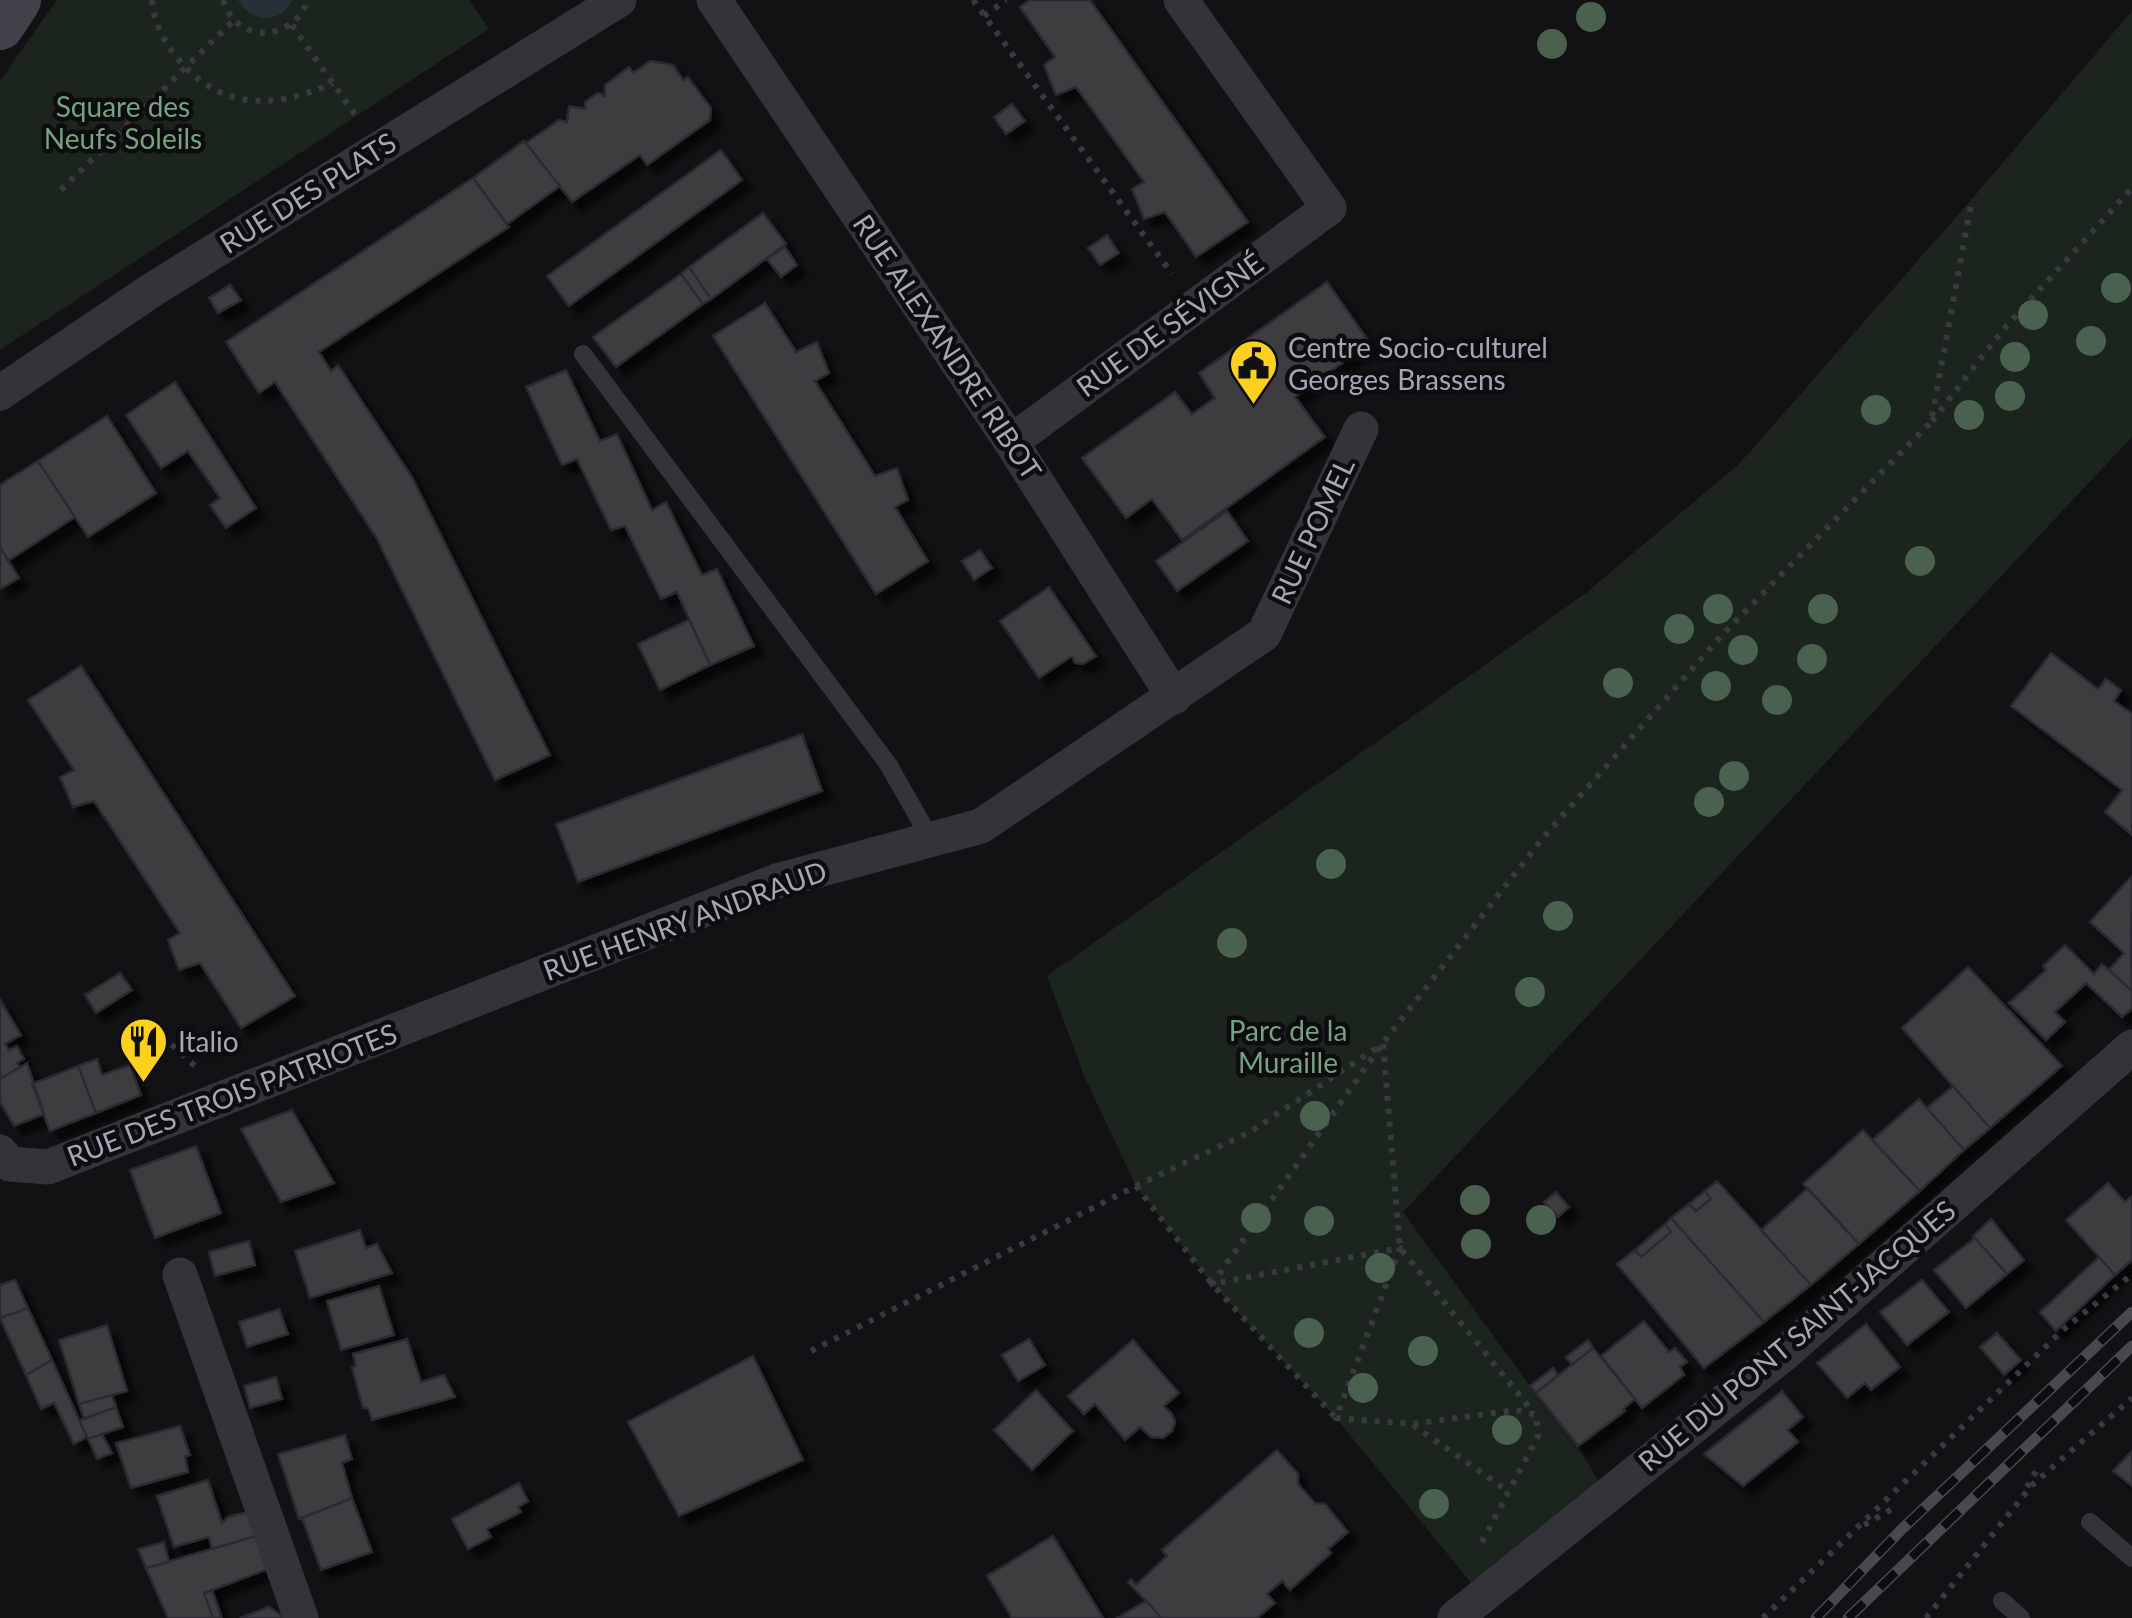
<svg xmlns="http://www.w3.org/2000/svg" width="2132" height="1618" viewBox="0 0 2132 1618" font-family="Lato,sans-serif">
<defs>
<filter id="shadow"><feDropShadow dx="9" dy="9" stdDeviation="2.5" flood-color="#0009"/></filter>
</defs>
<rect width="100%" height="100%" fill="#121214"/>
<path fill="#1c241e" d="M 57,0 L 469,0 L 489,29 L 0,350 L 0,81 Z
M 2132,11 L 2132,437 L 1403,1212 L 1530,1386 L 1578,1446 L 1607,1496 L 1482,1596 L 1336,1418 L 1212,1284 L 1136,1186 L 1085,1078 L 1047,976 L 1586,593 L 1740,463 L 1972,199 Z"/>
<path fill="#272f38" d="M 238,0 L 293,0 C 280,24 252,24 238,0 Z"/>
<path fill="#3c3c41" stroke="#2c2c30" stroke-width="2.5" filter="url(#shadow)" d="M 1030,0 L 1090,0 L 1248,222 L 1196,257 L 1165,212 L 1144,219 L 1132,189 L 1144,182 L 1076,87 L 1056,95 L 1044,65 L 1055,57 L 1020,7 Z
M 650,61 L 673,65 L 683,80 L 688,77 L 711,108 L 710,120 L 647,165 L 640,155 L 572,202 L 526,143 L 559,120 L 567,122 L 569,106 L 585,109 L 585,102 L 598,93 L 605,96 L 605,85 L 629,67 L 633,73 Z
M 1012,104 L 1025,121 L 1006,134 L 994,117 Z
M 524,141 L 560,186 L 507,224 L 473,178 Z
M 721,150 L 742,180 L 569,306 L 547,276 Z
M 473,178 L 509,227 L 319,352 L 331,371 L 338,365 L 412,477 L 550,755 L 495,780 L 376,537 L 275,382 L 259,393 L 226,342 Z
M 763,213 L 786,244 L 711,299 L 689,267 Z
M 1107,235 L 1119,253 L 1100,265 L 1088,248 Z
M 785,247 L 797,265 L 781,277 L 767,259 Z
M 689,267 L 711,299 L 703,304 L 681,274 Z
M 681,274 L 703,304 L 616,367 L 593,337 Z
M 1327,282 L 1370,343 L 1295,397 L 1325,437 L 1182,540 L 1152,499 L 1126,518 L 1082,458 L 1175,392 L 1192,414 L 1215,398 L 1199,373 Z
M 230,285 L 241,300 L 218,313 L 209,298 Z
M 765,303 L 796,352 L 817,342 L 829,373 L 815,381 L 875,476 L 897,468 L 908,500 L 895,507 L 928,561 L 876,594 L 713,336 Z
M 566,370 L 600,441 L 617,434 L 652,510 L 666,502 L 702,575 L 717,569 L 754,646 L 710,665 L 677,592 L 661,599 L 625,526 L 611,530 L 577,459 L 562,465 L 526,387 Z
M 175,382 L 256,508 L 226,528 L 210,505 L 220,498 L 188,451 L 161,468 L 126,415 Z
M 107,416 L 156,493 L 88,537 L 38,461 Z
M 38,461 L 75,517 L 8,561 L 0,547 L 0,485 Z
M 1227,511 L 1248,541 L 1177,591 L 1156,561 Z
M 0,547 L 19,578 L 0,589 Z
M 980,550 L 992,568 L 974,580 L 962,561 Z
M 1049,587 L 1096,656 L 1083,664 L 1075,663 L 1072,656 L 1039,678 L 1000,621 Z
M 689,620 L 710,665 L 660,690 L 638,644 Z
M 2051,653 L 2098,689 L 2106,679 L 2121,690 L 2114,701 L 2132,714 L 2132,835 L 2105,812 L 2122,790 L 2011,706 Z
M 81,666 L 295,996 L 241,1028 L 200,963 L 179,970 L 168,940 L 180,933 L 94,801 L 73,807 L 60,777 L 74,770 L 28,700 Z
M 802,734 L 822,791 L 578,882 L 556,824 Z
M 2132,876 L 2131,949 L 2132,991 L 2109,970 L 2124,953 L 2090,922 Z
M 2065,945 L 2094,974 L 2102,964 L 2132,991 L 2132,1009 L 2122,1017 L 2086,983 L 2055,1012 L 2065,1022 L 2046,1040 L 2009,1003 L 2046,970 L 2043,966 Z
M 1968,967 L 2062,1066 L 1990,1128 L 1902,1028 Z
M 120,973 L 132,990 L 96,1013 L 85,995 Z
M 0,1000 L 21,1035 L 5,1044 L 9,1050 L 17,1046 L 24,1059 L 17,1063 L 20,1067 L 0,1079 Z
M 97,1059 L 102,1075 L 130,1065 L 141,1095 L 96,1113 L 78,1066 Z
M 27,1063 L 44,1114 L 14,1126 L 0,1102 L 0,1079 Z
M 78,1066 L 96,1113 L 50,1131 L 32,1084 Z
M 1953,1086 L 1990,1128 L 1964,1150 L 1927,1108 Z
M 1919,1099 L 1964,1150 L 1920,1191 L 1872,1140 Z
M 292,1110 L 334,1183 L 281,1202 L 241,1129 Z
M 1863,1130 L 1920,1191 L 1859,1244 L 1803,1184 Z
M 196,1146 L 221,1213 L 155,1238 L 130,1170 Z
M 1717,1181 L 1811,1285 L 1764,1322 L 1671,1218 L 1689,1204 L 1696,1211 L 1711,1199 L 1705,1191 Z
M 2108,1183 L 2125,1202 L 2132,1196 L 2132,1260 L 2115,1275 L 2066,1220 Z
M 1808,1188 L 1859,1244 L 1811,1285 L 1761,1230 Z
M 1705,1191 L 1711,1199 L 1696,1211 L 1689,1204 Z
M 1556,1192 L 1569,1207 L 1558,1217 L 1544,1202 Z
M 1671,1218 L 1764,1322 L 1704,1368 L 1617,1264 L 1635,1250 L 1641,1257 L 1671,1232 L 1665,1224 Z
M 1991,1219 L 2024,1260 L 2007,1274 L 1973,1236 Z
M 1665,1224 L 1671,1232 L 1641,1257 L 1635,1250 Z
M 360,1230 L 366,1248 L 377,1244 L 392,1273 L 310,1298 L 295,1251 Z
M 1975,1238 L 2007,1274 L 1966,1308 L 1934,1270 Z
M 249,1241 L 255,1265 L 215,1276 L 209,1252 Z
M 2099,1257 L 2115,1275 L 2056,1331 L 2040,1312 Z
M 15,1280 L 28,1308 L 0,1318 L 0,1285 Z
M 1922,1280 L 1949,1312 L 1907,1345 L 1880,1312 Z
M 379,1286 L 394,1335 L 341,1350 L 327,1301 Z
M 28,1308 L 52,1360 L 26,1375 L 0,1318 Z
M 279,1309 L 288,1334 L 247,1347 L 239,1322 Z
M 1644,1321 L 1669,1352 L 1675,1348 L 1687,1362 L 1680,1367 L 1684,1375 L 1642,1408 L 1601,1356 Z
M 1866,1324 L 1900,1367 L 1871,1390 L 1865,1383 L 1847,1398 L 1817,1363 Z
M 107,1325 L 127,1391 L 79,1404 L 59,1340 Z
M 1997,1333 L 2021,1360 L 2004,1375 L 1980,1347 Z
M 407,1339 L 421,1382 L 444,1375 L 455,1397 L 372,1420 L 368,1408 L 363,1408 L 352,1367 L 356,1366 L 353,1354 Z
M 1029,1339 L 1045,1365 L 1018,1381 L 1002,1355 Z
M 1133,1340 L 1179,1393 L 1164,1406 L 1172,1414 L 1175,1422 L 1172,1431 L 1163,1438 L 1151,1437 L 1140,1427 L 1125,1440 L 1095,1404 L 1084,1414 L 1068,1396 Z
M 1588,1340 L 1593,1348 L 1572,1365 L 1566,1357 Z
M 1593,1348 L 1635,1399 L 1623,1409 L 1625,1411 L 1578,1446 L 1536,1393 Z
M 753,1356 L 803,1460 L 679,1516 L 628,1422 Z
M 52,1360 L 87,1437 L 74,1444 L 54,1403 L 41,1409 L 26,1375 Z
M 1553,1368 L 1558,1375 L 1536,1393 L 1530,1386 Z
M 276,1377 L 282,1399 L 250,1408 L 244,1386 Z
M 1036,1390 L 1073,1431 L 1032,1470 L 994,1430 Z
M 1782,1391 L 1803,1417 L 1788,1430 L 1798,1442 L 1743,1486 L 1704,1454 Z
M 112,1395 L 116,1407 L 84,1419 L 79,1404 Z
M 116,1407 L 123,1427 L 88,1439 L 79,1420 Z
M 180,1426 L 190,1455 L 185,1456 L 188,1472 L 131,1488 L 116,1443 Z
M 102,1434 L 112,1453 L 97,1459 L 88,1439 Z
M 345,1435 L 352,1459 L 342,1463 L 352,1498 L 299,1519 L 278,1454 Z
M 1277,1450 L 1298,1474 L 1298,1484 L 1315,1503 L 1325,1504 L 1348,1532 L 1328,1549 L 1331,1553 L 1290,1590 L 1282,1581 L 1267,1594 L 1275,1603 L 1257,1618 L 1162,1618 L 1128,1582 L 1131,1579 L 1136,1585 L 1167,1556 L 1162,1550 Z
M 2132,1451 L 2132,1486 L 2113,1471 Z
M 208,1480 L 222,1523 L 228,1517 L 248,1512 L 256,1536 L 212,1549 L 209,1537 L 174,1547 L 157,1496 Z
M 519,1483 L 528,1501 L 518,1507 L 521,1512 L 487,1529 L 491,1537 L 468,1549 L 452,1519 Z
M 352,1498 L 372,1552 L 321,1570 L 302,1518 Z
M 256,1536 L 268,1569 L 204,1593 L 213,1618 L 168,1618 L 146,1568 Z
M 1053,1536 L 1103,1618 L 1012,1618 L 987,1576 Z
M 164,1542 L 169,1562 L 146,1568 L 138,1549 Z
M 212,1590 L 222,1618 L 213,1618 L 204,1593 Z
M 1146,1601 L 1162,1618 L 1117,1618 Z
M 269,1607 L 285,1618 L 240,1618 Z"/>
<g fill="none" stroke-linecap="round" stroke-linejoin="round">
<path stroke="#383a40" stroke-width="6" stroke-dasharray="5 8" stroke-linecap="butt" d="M 152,0 C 153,18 161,36 172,51 C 215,110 271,111 333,83
M 223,0 C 237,45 293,42 308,0
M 973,0 L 1172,274
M 984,16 L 1006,0
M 292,25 L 358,119
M 61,190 L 234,20
M 1932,421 L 2002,331 L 2132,188
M 162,1036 L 196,1067
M 1383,1044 L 1400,1248 L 1534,1413
M 1136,1186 L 1212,1284 L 1336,1418
M 811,1351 L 1136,1186 L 1250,1132 L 1378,1047
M 1413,1425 L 1508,1491
M 2027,1487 L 2039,1466
M 1864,1525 L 1894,1508
M 1482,1542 L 1538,1436 L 1536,1415 L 1516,1410 L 1412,1424 L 1336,1418 L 1400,1248 L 1212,1284 L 1383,1043 L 1542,839 L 1723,634 L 1931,422 L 1972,199
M 1763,1618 L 2064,1329 L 2130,1276
M 1926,1618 L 2032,1485 L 2132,1398"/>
<path stroke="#333339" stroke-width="18" d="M 583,354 L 888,764 L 930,838
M 2090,1522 L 2132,1558
M 2002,1601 L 2021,1618"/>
<path stroke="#333339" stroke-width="35" d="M 714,0 L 1011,442 L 1174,697
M 0,393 L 152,290 L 619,0
M 1011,442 L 1329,208 L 1181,0
M 0,1152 L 10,1164 L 48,1167 L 777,881 L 981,826 L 1264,634 L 1361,429
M 180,1275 L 301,1618
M 1455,1618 L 1786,1352 L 2132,1047"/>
<path stroke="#404149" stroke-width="48" d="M 0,26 L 17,0"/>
<defs>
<path id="rail" d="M 1816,1618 L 1902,1529 L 2132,1312
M 1848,1618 L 2132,1346"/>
</defs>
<use href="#rail" stroke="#474850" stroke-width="11"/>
<use href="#rail" stroke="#0d0d0f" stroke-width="8" stroke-dasharray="22" stroke-linecap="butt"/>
</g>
<g fill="#4a614f">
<circle cx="1591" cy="17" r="15"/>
<circle cx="1552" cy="44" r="15"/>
<circle cx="2116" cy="288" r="15"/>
<circle cx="2033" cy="315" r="15"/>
<circle cx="2091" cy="341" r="15"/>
<circle cx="2015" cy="357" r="15"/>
<circle cx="2010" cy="396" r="15"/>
<circle cx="1876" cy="410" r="15"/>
<circle cx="1969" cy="415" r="15"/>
<circle cx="1920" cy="561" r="15"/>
<circle cx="1718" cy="609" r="15"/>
<circle cx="1823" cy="609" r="15"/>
<circle cx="1679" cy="629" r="15"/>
<circle cx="1743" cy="650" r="15"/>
<circle cx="1812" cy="659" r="15"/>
<circle cx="1618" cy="683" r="15"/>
<circle cx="1716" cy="686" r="15"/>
<circle cx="1777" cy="700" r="15"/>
<circle cx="1734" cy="776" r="15"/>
<circle cx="1709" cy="802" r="15"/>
<circle cx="1331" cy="864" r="15"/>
<circle cx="1558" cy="916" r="15"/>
<circle cx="1232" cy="943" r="15"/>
<circle cx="1530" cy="992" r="15"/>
<circle cx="1315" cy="1116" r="15"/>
<circle cx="1475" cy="1200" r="15"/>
<circle cx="1256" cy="1218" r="15"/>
<circle cx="1541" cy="1220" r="15"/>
<circle cx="1319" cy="1221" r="15"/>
<circle cx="1476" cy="1244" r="15"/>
<circle cx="1380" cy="1268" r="15"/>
<circle cx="1309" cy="1333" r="15"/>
<circle cx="1423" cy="1351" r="15"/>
<circle cx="1363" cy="1388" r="15"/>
<circle cx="1507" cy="1430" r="15"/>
<circle cx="1434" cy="1504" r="15"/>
</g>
<defs>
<symbol id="civic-pin" viewBox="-11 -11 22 30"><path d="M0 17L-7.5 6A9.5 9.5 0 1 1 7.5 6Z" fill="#ffd01e" stroke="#0d0d0f"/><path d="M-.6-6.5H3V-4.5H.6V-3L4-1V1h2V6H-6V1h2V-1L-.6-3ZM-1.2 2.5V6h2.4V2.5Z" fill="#111"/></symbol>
<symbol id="restaurant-pin" viewBox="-11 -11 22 30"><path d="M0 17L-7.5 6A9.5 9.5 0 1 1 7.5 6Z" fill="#ffd01e" stroke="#0d0d0f"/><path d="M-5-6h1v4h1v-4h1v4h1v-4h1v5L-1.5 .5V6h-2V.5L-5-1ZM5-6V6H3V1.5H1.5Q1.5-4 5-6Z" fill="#111"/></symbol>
</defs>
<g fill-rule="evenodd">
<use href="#civic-pin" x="1226" y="336" width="55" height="75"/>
<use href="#restaurant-pin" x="116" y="1014" width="55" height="75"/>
</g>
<g text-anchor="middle" stroke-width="9" stroke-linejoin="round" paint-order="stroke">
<g font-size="28" fill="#77a27f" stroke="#0d0d0f">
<text x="123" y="117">Square des<tspan x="123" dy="32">Neufs Soleils</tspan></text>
<text x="1288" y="1041">Parc de la<tspan x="1288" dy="32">Muraille</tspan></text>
</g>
<g font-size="28" fill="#a2a6b5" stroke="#0d0d0f">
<text transform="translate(308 193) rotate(-32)" y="10">RUE DES PLATS</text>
<text transform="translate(1170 325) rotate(-36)" y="10">RUE DE SÉVIGNÉ</text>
<text transform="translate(947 347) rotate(56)" y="10">RUE ALEXANDRE RIBOT</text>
<text transform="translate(1313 531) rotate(-65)" y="10">RUE POMEL</text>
<text transform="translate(685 921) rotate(-20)" y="10">RUE HENRY ANDRAUD</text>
<text transform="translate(232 1095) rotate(-21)" y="10">RUE DES TROIS PATRIOTES</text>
<text transform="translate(1797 1336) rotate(-40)" y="10">RUE DU PONT SAINT-JACQUES</text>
</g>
<g font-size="28" fill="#a2a6b5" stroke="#0d0d0f" text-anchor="start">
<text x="1288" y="358">Centre Socio-culturel<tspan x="1288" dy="32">Georges Brassens</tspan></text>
<text x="178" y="1052">Italio</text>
</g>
</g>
</svg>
